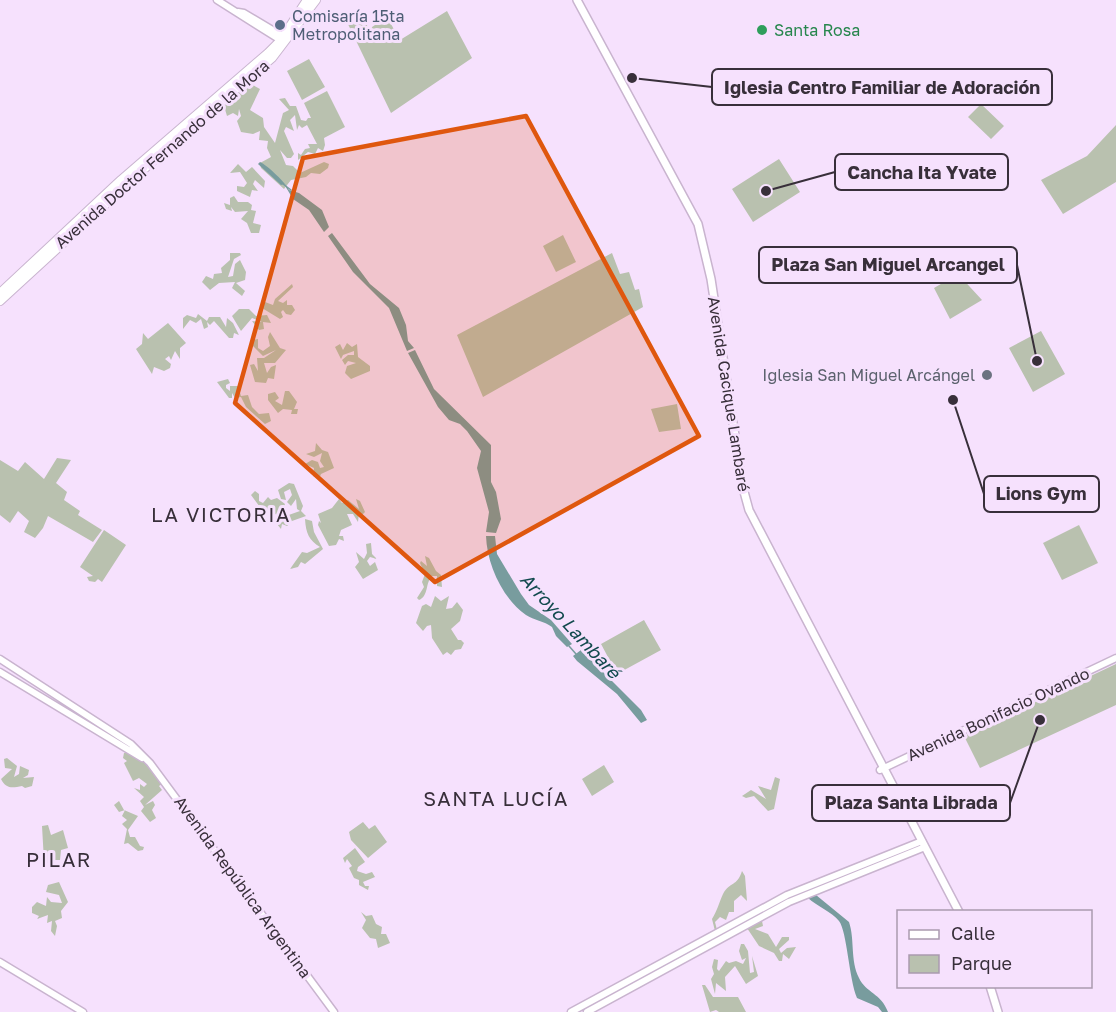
<svg xmlns="http://www.w3.org/2000/svg" width="1116" height="1012" viewBox="0 0 1116 1012" font-family="'Golos Text',sans-serif">
<rect width="100%" height="100%" fill="#f6e1fd"/>
<path fill="#b9c1af" d="M 359,11 L 369,29 L 387,17 L 400,40 L 447,11 L 472,58 L 391,113 L 346,20 Z
M 309,59 L 325,87 L 302,100 L 287,71 Z
M 251,84 L 260,89 L 250,110 L 263,118 L 264,127 L 275,143 L 283,113 L 289,110 L 279,99 L 285,98 L 290,106 L 296,106 L 301,120 L 306,121 L 308,118 L 311,118 L 304,103 L 327,91 L 345,127 L 324,138 L 325,145 L 323,151 L 318,148 L 315,154 L 308,152 L 298,160 L 298,153 L 301,155 L 305,149 L 310,148 L 308,144 L 317,144 L 307,125 L 302,128 L 299,125 L 297,130 L 295,115 L 290,120 L 294,131 L 286,127 L 284,131 L 294,154 L 291,158 L 287,158 L 280,150 L 286,165 L 293,166 L 300,173 L 324,162 L 329,164 L 328,168 L 320,174 L 311,173 L 306,177 L 291,180 L 284,189 L 261,168 L 260,163 L 271,157 L 267,148 L 268,141 L 259,140 L 260,131 L 253,134 L 241,132 L 237,121 L 241,116 L 239,109 L 238,116 L 233,113 L 227,116 L 224,106 C 234,97 238,89 251,84 Z
M 981,104 L 1004,126 L 991,139 L 968,117 Z
M 1116,125 L 1116,182 L 1063,214 L 1041,180 L 1087,156 Z
M 779,159 L 800,192 L 753,222 L 732,189 Z
M 238,164 L 246,172 L 252,167 L 265,181 L 264,188 L 255,180 L 253,184 L 258,191 L 252,190 L 250,197 L 237,191 L 237,186 L 244,187 L 247,183 L 240,172 L 230,173 Z
M 234,196 L 238,202 L 248,202 L 252,205 L 251,210 L 256,211 L 253,223 L 261,225 L 259,233 L 251,233 L 247,223 L 241,219 L 248,211 L 235,212 L 231,207 L 232,211 L 226,209 L 224,203 L 230,205 L 230,198 Z
M 563,235 L 576,262 L 556,272 L 543,246 Z
M 230,253 L 240,253 L 241,255 L 234,259 L 228,277 L 233,276 L 235,264 L 240,260 L 246,272 L 245,280 L 236,283 L 245,291 L 242,296 L 232,288 L 235,282 L 219,283 L 210,290 L 202,282 L 206,276 L 213,279 L 214,274 L 222,273 L 221,268 L 230,260 Z
M 612,253 L 620,274 L 629,272 L 635,290 L 639,289 L 643,307 L 483,397 L 457,335 Z
M 958,274 L 982,300 L 950,319 L 934,288 Z
M 292,284 L 293,287 L 278,301 L 283,303 L 287,300 L 287,305 L 292,305 L 295,310 L 291,315 L 286,314 L 283,310 L 281,312 L 283,317 L 280,319 L 262,308 L 265,302 L 273,305 L 275,299 Z
M 239,309 L 249,309 L 256,316 L 267,315 L 271,323 L 263,322 L 264,329 L 259,330 L 252,321 L 262,322 L 252,318 L 241,331 L 232,316 Z
M 198,314 L 207,321 L 209,317 L 220,317 L 226,327 L 227,318 L 233,323 L 239,335 L 234,333 L 233,338 L 229,338 L 214,321 L 210,325 L 207,322 L 208,327 L 204,329 L 201,319 L 196,323 L 190,320 L 183,329 L 183,318 L 187,315 L 196,318 Z
M 168,323 L 186,343 L 180,348 L 180,359 L 175,351 L 171,360 L 169,356 L 165,359 L 171,364 L 170,368 L 164,371 L 154,367 L 152,374 L 136,349 L 142,344 L 143,333 L 148,339 Z
M 1041,331 L 1065,374 L 1033,392 L 1009,348 Z
M 270,332 L 280,348 L 286,350 L 275,363 L 264,363 L 267,373 L 271,367 L 276,365 L 274,379 L 268,378 L 266,383 L 255,382 L 250,365 L 254,364 L 258,371 L 257,358 L 264,358 L 276,350 L 263,356 L 252,345 L 253,340 L 258,339 L 258,348 L 263,351 L 270,346 L 268,337 Z
M 347,343 L 352,347 L 357,344 L 358,357 L 370,366 L 370,371 L 351,379 L 345,373 L 347,366 L 356,363 L 348,361 L 345,365 L 342,360 L 348,355 L 354,355 L 354,351 L 343,355 L 341,359 L 335,347 L 340,344 L 343,350 Z
M 228,379 L 230,383 L 226,385 L 226,388 L 230,391 L 230,386 L 238,386 L 241,396 L 248,395 L 252,407 L 259,414 L 269,413 L 271,421 L 265,424 L 246,407 L 241,397 L 235,398 L 232,393 L 232,398 L 229,398 L 217,382 Z
M 285,391 L 289,391 L 297,402 L 294,409 L 298,409 L 297,414 L 291,414 L 292,410 L 283,409 L 278,413 L 268,400 L 268,394 L 275,392 L 279,398 L 275,401 L 282,405 Z
M 677,404 L 681,429 L 659,432 L 651,409 Z
M 316,443 L 322,450 L 328,452 L 334,468 L 321,474 L 319,479 L 313,476 L 314,468 L 305,464 L 312,460 L 318,462 L 320,468 L 324,467 L 320,461 L 322,453 L 314,457 L 306,454 L 315,451 Z
M 57,458 L 71,460 L 56,483 L 67,492 L 64,500 L 80,511 L 78,515 L 102,530 L 93,542 L 48,516 L 43,528 L 35,538 L 24,532 L 29,521 L 18,511 L 10,523 L 0,515 L 0,460 L 18,471 L 25,462 L 44,479 Z
M 289,483 L 294,484 L 303,506 L 301,511 L 306,516 L 292,521 L 287,526 L 282,524 L 281,529 L 277,524 L 282,522 L 283,517 L 300,511 L 297,509 L 296,499 L 291,506 L 287,502 L 292,495 L 290,489 L 284,492 L 286,500 L 281,499 L 278,490 Z
M 255,491 L 259,494 L 259,501 L 263,503 L 268,497 L 271,500 L 277,498 L 285,504 L 280,518 L 273,512 L 265,514 L 251,495 Z
M 339,499 L 342,503 L 348,500 L 359,509 L 356,499 L 360,501 L 365,512 L 362,515 L 359,513 L 358,522 L 353,514 L 347,514 L 352,525 L 341,530 L 339,536 L 343,536 L 344,541 L 339,539 L 336,545 L 329,546 L 318,525 L 319,521 L 321,523 L 318,514 L 332,508 Z
M 305,519 L 312,521 L 314,532 L 323,549 L 305,564 L 301,562 L 298,567 L 290,569 L 302,552 L 307,553 L 320,547 C 309,540 306,534 305,519 Z
M 1079,525 L 1098,563 L 1062,580 L 1043,543 Z
M 104,530 L 126,545 L 102,582 L 98,579 L 95,582 L 89,581 L 87,577 L 93,576 L 80,567 Z
M 371,543 L 372,554 L 377,559 L 370,557 L 367,561 L 370,566 L 375,562 L 378,570 L 363,579 L 355,567 L 359,562 L 356,552 L 364,559 L 367,553 L 366,544 Z
M 425,556 L 429,558 L 436,571 L 441,575 L 442,587 L 437,586 L 437,576 L 432,576 C 425,583 429,596 419,600 L 417,598 L 424,587 L 422,582 L 425,574 L 420,563 L 421,561 L 427,566 Z
M 435,596 L 441,601 L 449,596 L 446,609 L 452,608 L 457,602 L 463,610 L 460,621 L 451,629 L 458,640 L 461,640 L 464,643 L 461,649 L 455,650 L 451,655 L 447,652 L 443,655 L 432,638 L 431,625 L 427,626 L 423,631 L 416,623 L 422,606 L 426,604 L 431,607 Z
M 644,620 L 661,650 L 617,674 L 601,644 Z
M 1116,664 L 1116,705 L 980,768 L 964,736 Z
M 128,752 L 136,757 L 136,759 L 146,762 L 147,766 L 153,769 L 162,784 L 159,786 L 162,790 L 145,805 L 153,801 L 155,805 L 152,810 L 156,818 L 150,822 L 141,811 L 144,807 L 140,801 L 144,797 L 134,788 L 140,790 L 140,784 L 144,787 L 147,784 L 139,778 L 133,781 L 124,763 L 127,761 L 123,758 L 124,753 Z
M 7,758 L 17,766 L 14,777 L 19,774 L 20,766 L 29,770 L 28,775 L 23,778 L 34,777 L 32,786 L 25,788 L 22,786 C 12,788 6,789 1,779 L 12,769 L 5,768 L 4,759 Z
M 604,765 L 614,782 L 592,796 L 582,779 Z
M 775,777 L 780,779 L 774,809 L 768,811 L 754,796 L 746,798 L 742,796 L 751,790 L 766,799 L 758,786 L 771,790 Z
M 119,801 L 124,810 L 138,816 L 128,830 L 130,837 L 135,837 L 140,846 L 144,847 L 143,850 L 138,851 L 128,843 L 124,844 L 127,829 L 122,824 L 127,820 L 122,816 L 125,810 L 119,812 L 114,805 Z
M 363,822 L 369,829 L 375,825 L 387,842 L 368,858 L 351,840 L 349,832 Z
M 48,825 L 51,835 L 63,830 L 68,848 L 61,850 L 60,860 L 54,860 L 56,868 L 44,861 L 42,826 Z
M 355,848 L 365,862 L 358,867 L 357,871 L 366,874 L 372,872 L 375,877 L 363,882 L 365,886 L 369,886 L 368,890 L 359,885 L 359,880 L 354,878 L 349,868 L 352,866 L 347,859 L 345,863 L 343,858 Z
M 742,871 L 745,876 L 747,901 L 741,895 L 734,901 L 734,912 L 729,912 L 726,920 L 720,917 L 715,922 L 717,930 L 715,931 L 712,919 C 717,911 719,903 723,894 C 730,881 737,887 742,871 Z
M 59,882 L 68,902 L 61,911 L 62,918 L 55,921 L 57,926 L 55,936 L 51,931 L 52,921 L 47,923 L 48,915 L 37,919 L 39,916 L 32,913 L 32,907 L 37,902 L 46,906 L 47,897 L 51,902 L 62,903 L 59,895 L 46,892 L 48,885 Z
M 770,908 L 755,922 L 762,921 L 763,926 L 755,929 L 768,934 L 776,947 L 782,937 L 789,937 L 789,940 L 779,949 L 781,953 L 787,948 L 796,947 L 789,959 L 783,954 L 782,961 L 779,961 L 774,953 L 759,946 L 747,928 L 720,935 Z
M 361,912 L 366,916 L 372,915 L 376,924 L 382,927 L 381,934 L 386,934 L 390,943 L 378,948 L 376,939 L 370,938 L 362,928 L 366,920 Z
M 741,944 L 744,944 L 748,951 L 750,973 L 754,972 L 752,956 L 758,976 L 746,984 L 735,966 L 725,977 L 726,991 L 716,983 L 715,994 L 711,979 L 714,974 L 712,967 L 714,959 L 718,960 L 717,969 L 719,971 L 726,961 L 729,963 L 736,961 L 743,964 L 746,958 L 742,960 L 739,951 Z
M 702,985 L 705,985 L 713,997 L 738,997 L 746,1012 L 719,1012 L 716,1010 L 710,1012 Z"/>
<path fill="#789c9e" d="M 260,162 C 267,165 287,184 289,190 L 299,193 L 322,210 L 329,227 L 324,232 L 309,210 L 293,199 L 284,184 L 281,185 L 258,164 Z
M 332,233 L 370,284 L 399,308 L 406,325 L 408,341 L 414,348 L 407,351 L 389,308 L 353,272 L 328,236 Z
M 415,350 L 434,389 L 491,445 L 491,482 L 496,492 L 501,519 L 496,533 L 486,532 L 489,512 L 477,468 L 481,451 L 467,431 L 460,424 L 449,420 L 438,407 L 408,353 Z
M 486,536 L 495,536 L 497,554 L 521,594 L 529,605 L 551,620 L 572,644 L 567,647 L 556,636 L 552,627 C 544,621 534,620 526,615 C 502,598 487,564 486,536 Z
M 581,650 L 641,710 L 647,720 L 641,723 L 617,694 L 577,661 L 573,656 Z
M 816,895 L 849,922 C 855,940 850,960 859,978 C 866,993 881,993 888,1012 L 882,1012 L 878,1007 L 857,998 C 849,979 847,931 839,921 C 832,912 817,906 808,898 Z"/>
<g fill="none" stroke-linecap="round" stroke-linejoin="round">
<path stroke="#789c9e" stroke-width="1.5" d="M 283,184 L 291,190
M 569,646 L 576,654"/>
<defs>
<path id="secondary" d="M 217,0 L 282,41
M 238,12 L 244,13 L 286,38
M 0,659 L 131,744 L 150,763 L 334,1012
M 0,672 L 142,758
M 880,770 L 1116,658
M 0,962 L 83,1012
M 571,1012 L 787,895 L 922,841
M 587,1012 L 789,902 L 925,847"/>
<path id="primary" d="M 577,0 L 698,224 L 711,279 L 743,488 L 749,510 L 959,912
M 990,986 L 998,1012"/>
<path id="trunk" d="M 0,293 L 121,180 L 268,53 L 281,40 L 307,0
M 0,301 L 167,148 L 272,58 L 316,0"/>
</defs>
<use href="#secondary" stroke="#c9b4cf" stroke-width="9"/>
<use href="#primary" stroke="#c9b4cf" stroke-width="10"/>
<use href="#trunk" stroke="#c9b4cf" stroke-width="10"/>
<use href="#secondary" stroke="#fff" stroke-width="6"/>
<use href="#primary" stroke="#fff" stroke-width="7"/>
<use href="#trunk" stroke="#fff" stroke-width="8"/>
</g>
<path fill="#df570e" fill-opacity="0.2" stroke="#df570e" stroke-width="4.5" stroke-linejoin="round" d="M 526,116 L 699,436 L 435,582 L 235,403 L 303,158 Z"/>
<circle fill="#5c6f8a" stroke="#f6e1fd" stroke-width="2" cx="280" cy="25" r="6"/>
<circle fill="#2e9e5b" stroke="#f6e1fd" stroke-width="2" cx="762" cy="30" r="6"/>
<circle fill="#6b7280" stroke="#f6e1fd" stroke-width="2" cx="987" cy="375" r="6"/>
<g text-anchor="middle" stroke-width="6" stroke-linejoin="round" paint-order="stroke">
<g font-size="16" fill="#4e5e75" stroke="#f6e1fd" text-anchor="start">
<text x="292" y="22">Comisaría 15ta<tspan x="292" dy="18">Metropolitana</tspan></text>
</g>
<g font-size="16" fill="#27864d" stroke="#f6e1fd" text-anchor="start">
<text x="774" y="36">Santa Rosa</text>
</g>
<g font-size="16" fill="#382f3a" stroke="#f6e1fd">
<text transform="translate(162 154) rotate(-41)" y="6">Avenida Doctor Fernando de la Mora</text>
<text transform="translate(729 394) rotate(81)" y="6">Avenida Cacique Lambaré</text>
<text transform="translate(998 714) rotate(-25)" y="6">Avenida Bonifacio Ovando</text>
<text transform="translate(243 887) rotate(54)" y="6">Avenida República Argentina</text>
</g>
<g font-size="16" fill="#5b616d" stroke="#f6e1fd" text-anchor="end">
<text x="975" y="381">Iglesia San Miguel Arcángel</text>
</g>
<g font-size="18" font-style="italic" fill="#124a4e" stroke="#f6e1fd">
<text transform="translate(570 626) rotate(47)" y="6">Arroyo Lambaré</text>
</g>
<g font-size="20" letter-spacing="1.5" fill="#382f3a" stroke="#f6e1fd">
<text x="221" y="522">LA VICTORIA</text>
<text x="496" y="806">SANTA LUCÍA</text>
<text x="59" y="867">PILAR</text>
</g>
</g>
<path fill="none" stroke="#382f3a" stroke-width="2" d="M632 78L712 87M766 191L835 172M1037 361L1017 265M953 400L984 494M1040 720L1010 803"/>
<g fill="#382f3a" stroke="#f6e1fd" stroke-width="2">
<circle cx="632" cy="78" r="6"/>
<circle cx="766" cy="191" r="6"/>
<circle cx="1037" cy="361" r="6"/>
<circle cx="953" cy="400" r="6"/>
<circle cx="1040" cy="720" r="6"/>
</g>
<g fill="#f6e1fd" stroke="#382f3a" stroke-width="2">
<rect x="712" y="69" width="340" height="36" rx="6"/>
<rect x="835" y="154" width="173" height="36" rx="6"/>
<rect x="759" y="247" width="258" height="36" rx="6"/>
<rect x="984" y="476" width="115" height="36" rx="6"/>
<rect x="812" y="785" width="198" height="36" rx="6"/>
</g>
<g font-size="18" text-anchor="middle" font-weight="bold" fill="#382f3a">
<text x="882" y="94">Iglesia Centro Familiar de Adoración</text>
<text x="922" y="179">Cancha Ita Yvate</text>
<text x="888" y="271">Plaza San Miguel Arcangel</text>
<text x="1041" y="500">Lions Gym</text>
<text x="911" y="809">Plaza Santa Librada</text>
</g>
<rect x="897" y="910" width="195" height="78" fill="#f6e1fd" stroke="#aa9aaf" stroke-width="1.5"/>
<rect x="909" y="930" width="30" height="9" fill="#ffffff" stroke="#aa9aaf" stroke-width="1.5"/>
<text x="951" y="940" font-size="18" fill="#382f3a">Calle</text>
<rect x="909" y="955" width="30" height="18" fill="#b9c1af" stroke="#aa9aaf" stroke-width="1.5"/>
<text x="951" y="970" font-size="18" fill="#382f3a">Parque</text>
</svg>
